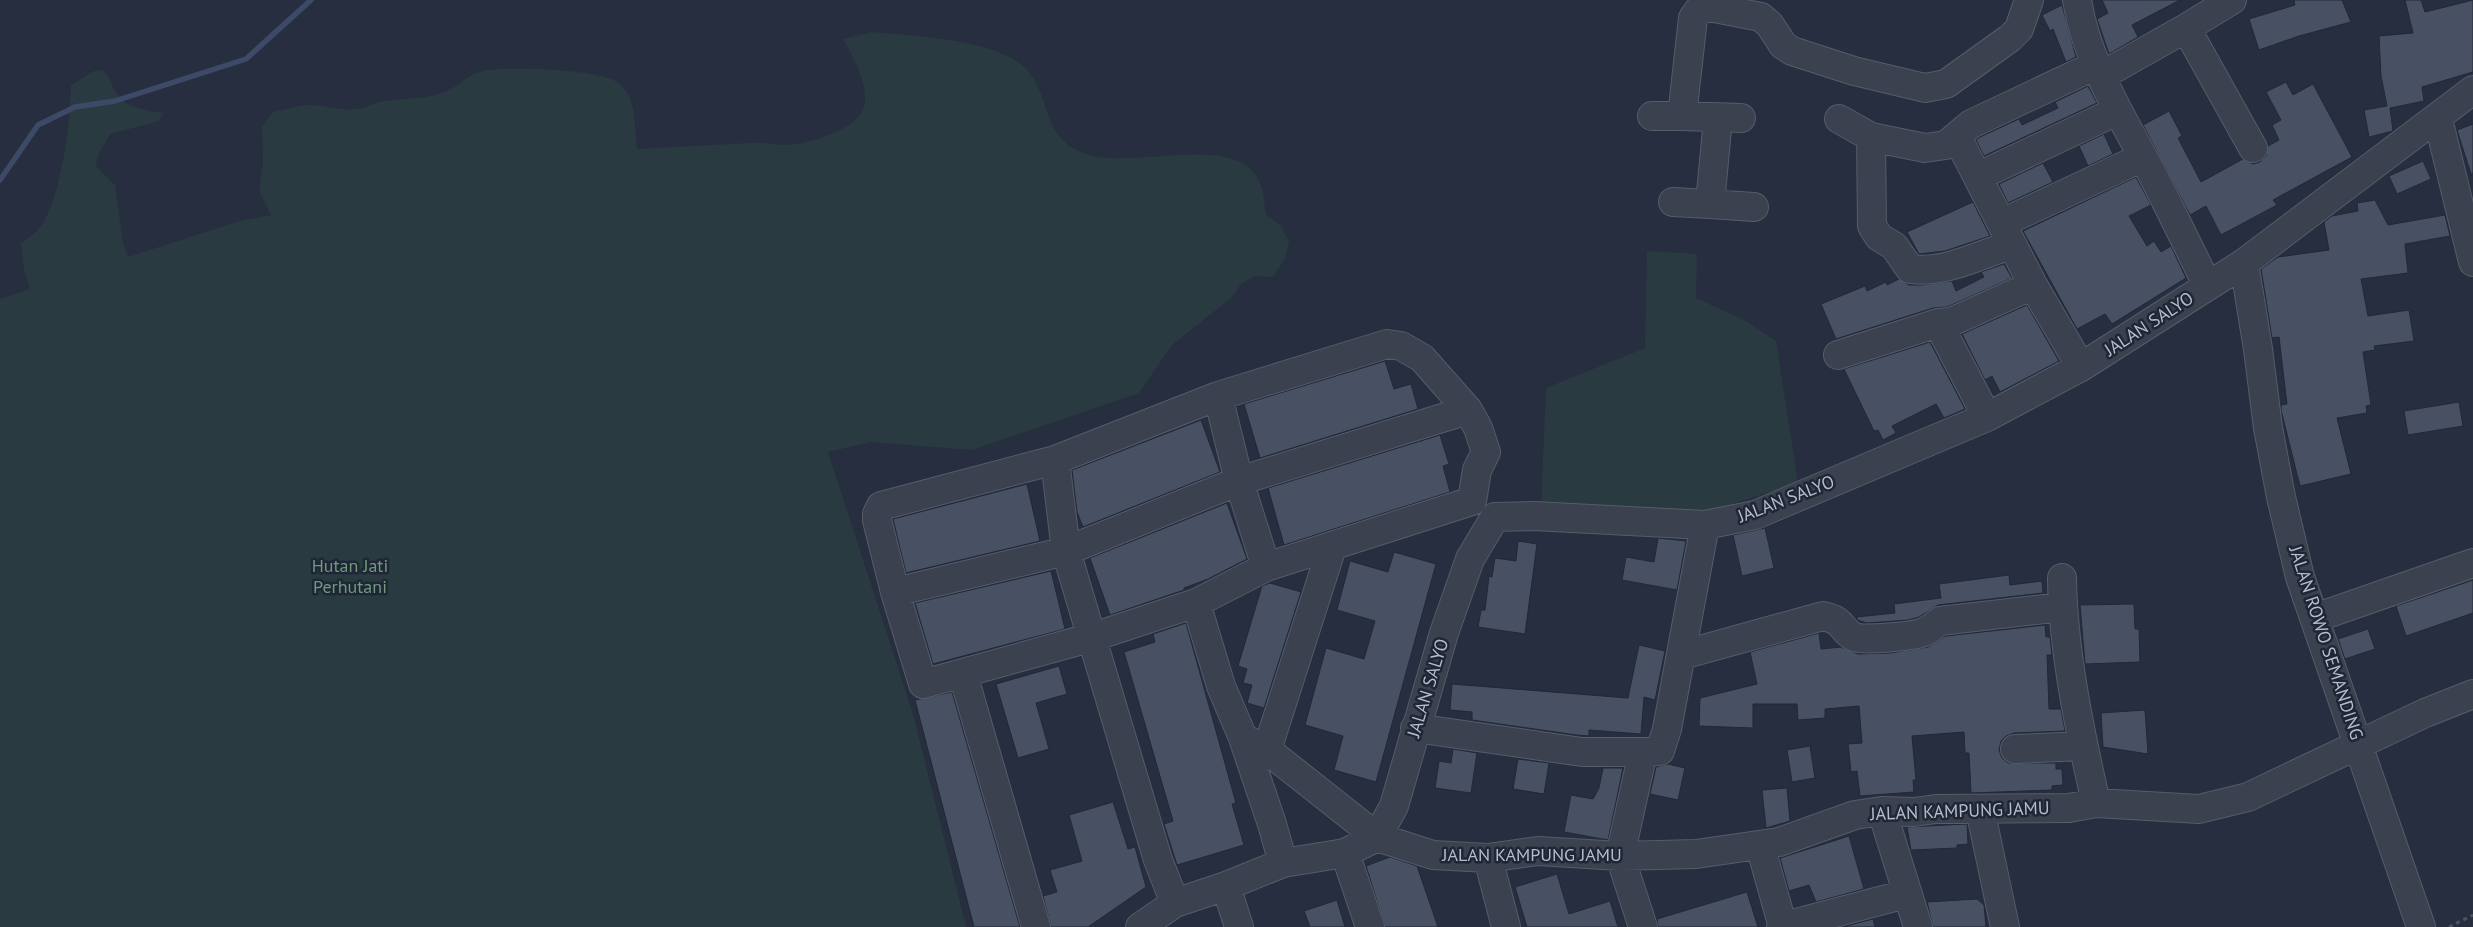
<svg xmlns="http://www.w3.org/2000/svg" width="2473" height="927" viewBox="0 0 2473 927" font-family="'PT Sans',sans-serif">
<rect width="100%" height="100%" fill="#272e3f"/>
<path fill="#293b40" d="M 872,32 C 912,36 1003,39 1028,71 C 1052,100 1041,136 1083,153 C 1128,172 1236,130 1259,181 C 1264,190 1264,205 1266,215 L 1280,225 L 1289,241 L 1285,258 L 1273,277 L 1255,276 L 1241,284 L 1231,298 L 1172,345 L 1139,393 L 972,450 L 871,442 L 828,452 L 913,714 L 966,927 L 0,927 L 0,299 L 30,289 L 24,270 L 21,244 C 28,238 36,233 41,226 C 62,196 70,122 71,85 L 94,71 L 103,70 C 111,78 111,86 117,94 C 128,109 146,110 163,113 L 159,121 L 110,134 L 97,157 L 96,166 L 115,185 L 123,243 L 128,257 L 240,221 L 271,215 L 260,193 L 260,181 L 263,164 L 262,127 L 273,112 C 285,110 298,105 310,105 C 327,106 342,111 359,109 C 366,108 373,103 380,102 C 402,97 430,101 451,89 C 462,83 469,74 483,71 C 505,66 600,69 617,82 C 638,96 634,127 637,149 C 675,147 713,145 751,143 C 762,142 774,145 785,145 C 806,145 858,130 864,107 C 869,85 854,58 843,39 Z
M 1647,251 L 1697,254 L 1696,298 L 1744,320 L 1776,341 L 1798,483 L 1696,515 L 1541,508 L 1546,388 L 1645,348 Z"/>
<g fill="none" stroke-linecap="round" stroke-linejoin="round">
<path stroke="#3d4a67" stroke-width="5.5" d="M 0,180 L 38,125 L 75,107 L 115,101 L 246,59 L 311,0"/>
</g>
<path fill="#485063" stroke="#212837" d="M 2102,0 L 2180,0 L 2132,25 L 2138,37 L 2109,54 L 2097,19 L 2108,13 Z
M 2294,0 L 2342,0 L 2351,22 L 2299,36 L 2259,50 L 2249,19 L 2295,5 Z
M 2405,0 L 2421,0 L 2425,12 L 2473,0 L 2473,72 L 2422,87 L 2424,101 L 2390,108 L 2393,131 L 2369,137 L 2364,110 L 2387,106 L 2381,76 L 2379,36 L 2413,33 Z
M 2062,5 L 2076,57 L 2066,62 L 2053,29 L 2050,31 L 2042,15 Z
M 2286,82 L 2293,95 L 2313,84 L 2352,157 L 2273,200 L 2277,205 L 2221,235 L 2206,206 L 2190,215 L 2143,125 L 2169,111 L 2182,136 L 2178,138 L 2201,182 L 2243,159 L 2253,164 L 2260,162 L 2266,156 L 2268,146 L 2279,140 L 2272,125 L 2281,120 L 2266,92 Z
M 2088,86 L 2097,103 L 1984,156 L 1976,140 L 1980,137 L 2019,119 L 2022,125 L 2058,108 L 2055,102 Z
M 2473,124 L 2473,173 L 2471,174 L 2457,130 Z
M 2104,134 L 2113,154 L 2088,166 L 2079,146 Z
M 2423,161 L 2431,179 L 2397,194 L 2389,176 Z
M 2043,163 L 2053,182 L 2008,203 L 1999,184 Z
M 2136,177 L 2151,205 L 2129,216 L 2147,246 L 2154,241 L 2161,252 L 2171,246 L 2186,278 L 2112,324 L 2105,314 L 2077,329 L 2023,231 Z
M 2375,200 L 2388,225 L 2445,215 L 2450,236 L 2405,244 L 2408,273 L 2361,279 L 2368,316 L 2409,310 L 2414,341 L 2374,346 L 2375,350 L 2363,352 L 2371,405 L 2366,406 L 2367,413 L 2337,418 L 2351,474 L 2300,486 L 2281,410 L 2281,405 L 2287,404 L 2279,337 L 2272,338 L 2261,269 L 2278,257 L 2329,250 L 2324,222 L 2332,216 L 2358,211 L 2357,203 Z
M 1973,202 L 1990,236 L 1945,251 L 1919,254 L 1907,232 Z
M 2004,264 L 2012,278 L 1947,307 L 1933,308 L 1836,339 L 1821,304 L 1865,286 L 1867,291 L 1886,282 L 1887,285 L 1899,279 L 1909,285 L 1922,285 L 1952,281 L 1956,291 L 1984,277 L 1981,272 Z
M 2027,305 L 2059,361 L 2000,392 L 1992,376 L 1985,380 L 1962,334 Z
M 1930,342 L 1965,409 L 1944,418 L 1936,404 L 1892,426 L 1896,433 L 1883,440 L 1878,430 L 1874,431 L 1844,369 Z
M 1385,361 L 1394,389 L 1411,384 L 1418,409 L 1260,458 L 1244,404 Z
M 2459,402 L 2463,426 L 2408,435 L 2404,411 Z
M 1201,420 L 1220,472 L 1083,527 L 1077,512 L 1072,470 Z
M 1440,435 L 1449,464 L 1443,466 L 1450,492 L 1284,545 L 1268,488 Z
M 1027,484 L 1040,541 L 906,573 L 893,519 Z
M 1227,503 L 1247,559 L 1208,579 L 1184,588 L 1184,590 L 1110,615 L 1090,558 Z
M 1765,528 L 1774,568 L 1742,576 L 1733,535 Z
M 1658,538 L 1686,541 L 1677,590 L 1622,580 L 1626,557 L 1654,562 Z
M 1518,541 L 1537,544 L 1525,634 L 1478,627 L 1481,610 L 1485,610 L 1489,576 L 1492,577 L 1495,558 L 1516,561 Z
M 1394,552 L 1436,564 L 1376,782 L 1334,770 L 1343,736 L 1305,725 L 1326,648 L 1364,659 L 1375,621 L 1337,610 L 1350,561 L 1388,572 Z
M 1051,571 L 1065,629 L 933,664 L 915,603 Z
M 2009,575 L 2010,585 L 2042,581 L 2043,593 L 1938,605 L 1919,617 L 1908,620 L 1867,623 L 1857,620 L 1857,617 L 1895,613 L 1894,604 L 1941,598 L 1939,584 Z
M 2473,580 L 2473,613 L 2406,636 L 2396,606 Z
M 1270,583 L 1301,592 L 1264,708 L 1247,703 L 1252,685 L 1243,683 L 1247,669 L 1238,666 L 1262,586 Z
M 2134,604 L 2135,629 L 2139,629 L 2140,662 L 2085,664 L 2080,605 Z
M 1186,623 L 1236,803 L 1232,804 L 1244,845 L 1177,865 L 1164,824 L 1173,821 L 1124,652 L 1155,642 L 1153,634 Z
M 2045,625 L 2046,637 L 2050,637 L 2052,655 L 2047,655 L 2049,709 L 2061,709 L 2065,731 L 2014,733 L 2006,736 L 2001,741 L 1999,750 L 2002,758 L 2008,763 L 2056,763 L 2056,769 L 2062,769 L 2063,785 L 2052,786 L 2052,790 L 1971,793 L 1969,753 L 1965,753 L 1964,732 L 1912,736 L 1916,780 L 1913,780 L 1914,792 L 1860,796 L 1857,771 L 1851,772 L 1848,744 L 1862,743 L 1859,706 L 1825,709 L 1825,718 L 1798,720 L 1797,704 L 1753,704 L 1753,728 L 1699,726 L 1700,698 L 1757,684 L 1750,652 L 1819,633 L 1821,649 L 1841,647 L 1858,654 L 1890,653 L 1928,647 L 1946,636 Z
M 2368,629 L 2375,649 L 2345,659 L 2338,639 Z
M 1639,645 L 1665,651 L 1655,700 L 1644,697 L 1641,734 L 1589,730 L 1589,736 L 1576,735 L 1472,720 L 1472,712 L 1450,710 L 1452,684 L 1628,698 Z
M 1059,666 L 1067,694 L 1036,703 L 1049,749 L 1018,758 L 996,684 Z
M 952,692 L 1020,927 L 974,927 L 915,700 Z
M 2145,710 L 2148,754 L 2103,747 L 2101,713 Z
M 1810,746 L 1815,778 L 1792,782 L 1787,750 Z
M 1453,749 L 1477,753 L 1471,793 L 1435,788 L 1439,761 L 1451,763 Z
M 1518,759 L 1549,763 L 1544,794 L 1513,789 Z
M 1668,764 L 1685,768 L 1678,800 L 1650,794 L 1656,767 Z
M 1603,768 L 1623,768 L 1608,840 L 1564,832 L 1571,795 L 1593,799 L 1599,788 Z
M 1787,788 L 1790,821 L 1766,828 L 1762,790 Z
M 1113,802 L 1128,849 L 1135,847 L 1146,887 L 1088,927 L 1051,927 L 1043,896 L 1057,892 L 1050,870 L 1082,861 L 1069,815 Z
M 1967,824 L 1968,844 L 1957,845 L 1957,848 L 1911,850 L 1907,827 Z
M 1849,836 L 1864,889 L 1816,902 L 1809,885 L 1789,891 L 1780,858 Z
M 1390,857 L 1417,866 L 1438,927 L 1385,927 L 1366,866 Z
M 1557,874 L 1569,914 L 1610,901 L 1618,927 L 1527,927 L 1515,887 Z
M 1747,892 L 1758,927 L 1658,927 L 1657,919 Z
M 1977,899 L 1984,905 L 1986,927 L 1933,927 L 1927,902 Z
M 1337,900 L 1345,927 L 1310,927 L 1304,911 Z
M 1873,919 L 1875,927 L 1842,927 Z"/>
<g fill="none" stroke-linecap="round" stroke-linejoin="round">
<defs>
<path id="minor" d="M 2077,0 C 2086,57 2116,107 2143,157 C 2166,199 2186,243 2208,286
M 2186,28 L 2232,0
M 2101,76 L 2186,28 L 2253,148
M 1652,116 L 1682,116
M 1718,118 L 1710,204 L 1754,207
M 1741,118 L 1682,116 L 1693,18 L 1698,11 L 1709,7 L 1761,17 L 1770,25 L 1783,45 L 1792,51 L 1854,71 L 1925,88 L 1946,84 L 2010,38 L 2019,29 L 2029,0
M 1839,119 L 1871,137 L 1872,226 L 1879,237 L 1894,246 L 1910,269 C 1944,274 1979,255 2011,245
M 2438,119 L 2473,262
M 1871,137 L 1925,148 L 1946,145 L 1971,124 L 2096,65
M 1957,137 L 2033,285 L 2081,367
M 1979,176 L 2117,111
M 1673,202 L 1710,204
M 2002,223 L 2143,157
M 2244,263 L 2258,349 L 2268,428 L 2281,497 L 2300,577 L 2421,927
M 1387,344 L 1401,346 L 1422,358 L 1468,410 L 1478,428 L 1486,452 L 1477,470 L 1472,501 L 1266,567 L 1196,603 L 1093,637 L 923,684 L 895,592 L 877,520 L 877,514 L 881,506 L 1055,460 L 1218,396 Z
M 1838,355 L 1938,323
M 1218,396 L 1239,481 L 1266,567
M 1987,417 L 1938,323 L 1951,322 L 2033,285
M 1055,460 L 1066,551 L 1158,860 L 1175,903
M 2062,578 C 2063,651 2080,732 2096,803
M 895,592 L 1066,551 L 1239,481 L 1468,410
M 1196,603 L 1221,686 L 1243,738 L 1272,824 L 1283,863
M 2315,618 L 2473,563
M 1682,655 L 1823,616 C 1846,621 1839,629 1854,637 C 1862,641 1915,636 1924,632 C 1929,630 1935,625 1940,621 L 2062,607
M 963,674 L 1036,927
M 1415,728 L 1582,752 L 1643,752
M 1243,738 L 1267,750 L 1377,837 L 1433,855 L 1488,858 L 1538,851 L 1620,856 L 1696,854 L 1779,842 L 1855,815 L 1882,811 L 1914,812 L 1936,809 L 2069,808 L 2096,803 L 2199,809 L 2248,797 L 2425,713 L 2473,694
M 2015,749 L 2083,746
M 1267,750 L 1332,547
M 1980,809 L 2005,927
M 1882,811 L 1918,927
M 1760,845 L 1783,927
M 1345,853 L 1370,927
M 1488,858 L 1506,927
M 1226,886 L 1239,927
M 1140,927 L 1175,903 L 1226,886 L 1283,863 L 1345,853 L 1377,837 L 1394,806 L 1444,633 L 1470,559 L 1495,517 L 1534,516 L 1705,525 L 1755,515 L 1987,417 L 2081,367 L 2244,263 L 2473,90
M 1643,927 L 1620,856 L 1643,752 L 1660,751 L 1667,729 L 1705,525
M 1781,927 L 1906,894"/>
</defs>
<use href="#minor" stroke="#555c6a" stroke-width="30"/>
<path stroke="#47585d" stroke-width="3" stroke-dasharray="4 4" stroke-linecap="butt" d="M 2449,927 L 2473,915"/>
<use href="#minor" stroke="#3b414f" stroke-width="28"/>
</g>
<g text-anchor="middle" stroke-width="5" stroke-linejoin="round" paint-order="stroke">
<g font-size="18" fill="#b7bcca" stroke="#1f2635">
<text transform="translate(2149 324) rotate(-33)" y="6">JALAN SALYO</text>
<text transform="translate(1786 499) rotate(-21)" y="6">JALAN SALYO</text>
<text transform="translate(2326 643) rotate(72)" y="6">JALAN ROWO SEMANDING</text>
<text transform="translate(1428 688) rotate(-73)" y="6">JALAN SALYO</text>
<text transform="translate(1960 811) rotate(-2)" y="6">JALAN KAMPUNG JAMU</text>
<text x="1532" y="861">JALAN KAMPUNG JAMU</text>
</g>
<g font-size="18" fill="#6f9a7e" stroke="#1f2635">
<text x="350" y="572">Hutan Jati<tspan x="350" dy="21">Perhutani</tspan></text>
</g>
</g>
</svg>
